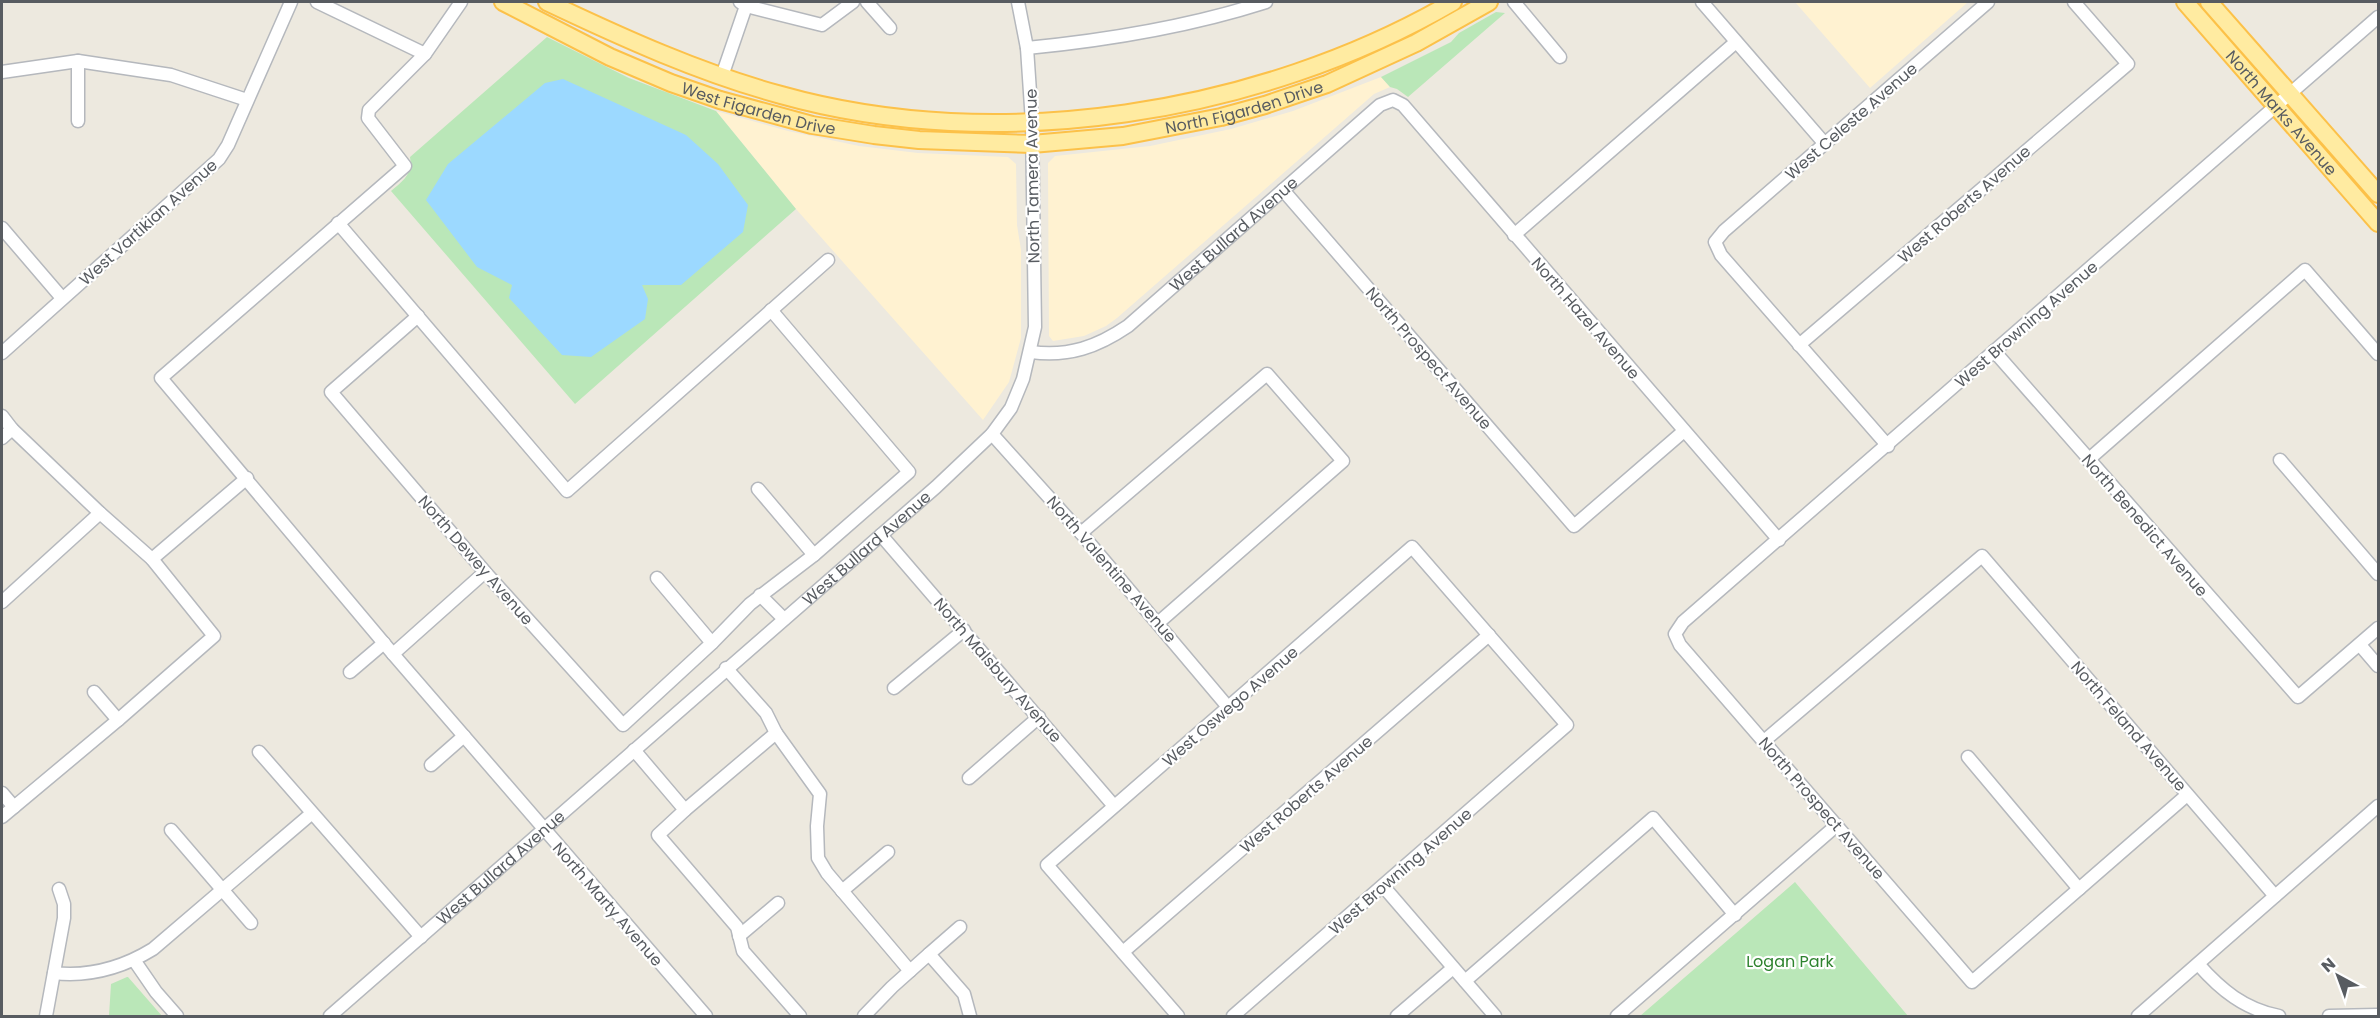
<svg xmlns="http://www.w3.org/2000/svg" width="2380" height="1018" viewBox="0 0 2380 1018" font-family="Poppins,sans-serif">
<rect width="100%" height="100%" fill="#ede9df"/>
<path fill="#fff2d1" d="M 1795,2 L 1968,2 L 1870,88 Z
M 1381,77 L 1390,87 L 1374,94 L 1117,318 L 1106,326 L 1084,336 L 1053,341 L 1049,336 L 1048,163 L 1055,156 L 1150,146 L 1231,129 L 1293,111 Z
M 716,111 L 788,131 L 859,146 L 918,153 L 1008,157 L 1016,164 L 1017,225 L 1021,250 L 1021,338 L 1009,382 L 983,420 L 796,209 Z"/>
<path fill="#bae7b8" d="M 1496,12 L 1505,13 L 1408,97 L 1397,89 L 1390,87 L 1381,77 L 1451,42 L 1459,33 Z
M 547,37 L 629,78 L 716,111 L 796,209 L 575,404 L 391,191 C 403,181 413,174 410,157 Z
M 1795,882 L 1908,1016 L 1640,1016 Z
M 127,977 L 128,977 L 162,1016 L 109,1016 L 111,984 Z"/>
<path fill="#9cd9ff" d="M 563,79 L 686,135 L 718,164 L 748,205 L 743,232 L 681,285 L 642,285 L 648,299 L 645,319 L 591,357 L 562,355 L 509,298 L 512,285 L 477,267 L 426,200 L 448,164 L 545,83 Z"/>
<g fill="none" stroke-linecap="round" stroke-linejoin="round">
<defs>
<g id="minor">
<path d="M 317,2 L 425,54"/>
<path d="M 461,2 L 425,54 L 369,110 L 368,118 L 405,166 L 161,378 L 393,654 L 706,1016"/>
<path d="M 740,2 L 746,6 L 822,25 L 853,2"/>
<path d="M 867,2 L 890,28"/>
<path d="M 1514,2 L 1560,57"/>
<path d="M 1702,2 L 1825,144"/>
<path d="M 1027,48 C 1109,40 1188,27 1266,2"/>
<path d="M 2,72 L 78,61 L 171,75 L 247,100"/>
<path d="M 722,76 L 746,6"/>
<path d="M 78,121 L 78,61"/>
<path d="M 1283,190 L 1574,526 L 1684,431"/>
<path d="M 338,223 L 567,491 L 828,260"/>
<path d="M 2,228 L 62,298"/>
<path d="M 1514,235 L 1736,42"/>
<path d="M 418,316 L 331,392 L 485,572 L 623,725 L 712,643 L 750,604 L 814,555 L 909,472 L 771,310"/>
<path d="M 1799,345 L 2128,64 L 2074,2"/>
<path d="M 1994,351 L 2298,697 L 2378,628"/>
<path id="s1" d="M 1031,352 C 1069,357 1097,347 1128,326 L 1380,105 L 1393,100 L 1403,105 L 1779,540"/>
<path d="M 2,353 L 219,159 L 228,145 L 291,2"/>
<path d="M 2,416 L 12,429 L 100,513 L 152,559 L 214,636 L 118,720 L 2,817"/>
<path d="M 992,434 L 1081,533 L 1228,707"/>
<path d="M 2,438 L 12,429"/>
<path d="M 1888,446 L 1721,255 L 1715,242 L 1724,231 L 1988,2"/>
<path d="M 2088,460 L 2305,270 L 2378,354"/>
<path d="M 2280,460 L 2378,574"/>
<path d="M 758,489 L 814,555"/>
<path d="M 1081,533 L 1267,374 L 1343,461 L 1158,623"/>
<path d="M 881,535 L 1114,806"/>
<path d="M 152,559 L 247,478"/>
<path d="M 657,578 L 712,643"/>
<path d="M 760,595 L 784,619"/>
<path d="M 2,602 L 100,513"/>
<path d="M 2360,645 L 2378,666"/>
<path d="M 393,654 L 485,572"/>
<path d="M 726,668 L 766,713 L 776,733"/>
<path d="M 350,672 L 384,643"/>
<path d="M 894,688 L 964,630"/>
<path d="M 94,692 L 118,720"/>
<path d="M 1764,741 L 1982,556 L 2275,896"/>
<path d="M 634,750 L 685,810 L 658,835 L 737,927 L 743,951 L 800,1016"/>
<path d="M 259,752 L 421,937"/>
<path d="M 1968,757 L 2079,889"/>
<path d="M 431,765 L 464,736"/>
<path d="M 969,778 L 1039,717"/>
<path d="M 2,793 L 14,807"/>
<path d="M 2187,795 L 1972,982 L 1680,645 L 1675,634 L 1683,622 L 2378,17"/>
<path d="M 685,810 L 776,733 L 820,794 L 817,826 L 818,858 L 827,873 L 910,971"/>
<path d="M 171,830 L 251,923"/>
<path d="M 1383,886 L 1495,1016"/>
<path d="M 842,891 L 888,852"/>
<path d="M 739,936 L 778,903"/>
<path d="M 1123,952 L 1489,635"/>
<path d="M 929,954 L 960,927"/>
<path d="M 134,960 L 156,992 L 177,1016"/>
<path d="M 2198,964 C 2221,990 2244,1009 2279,1016"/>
<path d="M 54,973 C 90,977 122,968 153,949 L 311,814"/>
<path d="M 1465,981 L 1653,818 L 1735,915"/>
<path d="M 46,1016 L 64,918 L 64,904 L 59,889"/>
<path id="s2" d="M 330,1016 L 936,487 L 992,434 L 1011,408 L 1023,379 L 1035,327 L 1032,122 L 1027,48 L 1018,2"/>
<path d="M 864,1016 L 892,987 L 929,954 L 964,994 L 970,1016"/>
<path d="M 1178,1016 L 1047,865 L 1412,547 L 1567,725 L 1233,1016"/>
<path d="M 1397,1016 L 1453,968"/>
<path d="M 1617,1016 L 1837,825"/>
<path d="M 2138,1016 L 2378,806"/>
<path d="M 2329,1016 L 2378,1015"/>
</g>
<g id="major">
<path id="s3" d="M 503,2 L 610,57 L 671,83 L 720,100 L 812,125 L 874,135 L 919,140 L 1032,144 L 1123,136 L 1221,117 L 1265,105 L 1327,84 L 1416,43 L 1489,2"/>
<path d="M 547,2 C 623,38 700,73 781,95 C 998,156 1260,114 1453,2"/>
<path id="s4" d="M 2185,2 L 2378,223"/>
<path d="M 2209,2 L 2378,194"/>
</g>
</defs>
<use href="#minor" stroke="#b5b8bd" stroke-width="15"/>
<use href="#major" stroke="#fcc149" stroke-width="20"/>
<use href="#minor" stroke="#fff" stroke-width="12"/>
<use href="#major" stroke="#ffeba1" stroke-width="16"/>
</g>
<g text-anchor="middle" stroke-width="4.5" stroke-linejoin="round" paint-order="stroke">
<g font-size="16" fill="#585c61" stroke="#fff">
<text dy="6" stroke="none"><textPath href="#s3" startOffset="771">North Figarden Drive</textPath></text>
<text dy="6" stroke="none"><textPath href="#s3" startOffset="278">West Figarden Drive</textPath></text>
<text dy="6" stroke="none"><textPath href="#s4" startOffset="147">North Marks Avenue</textPath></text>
<text transform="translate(1851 121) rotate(-41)" y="6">West Celeste Avenue</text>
<text transform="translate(1032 176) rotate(-91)" y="6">North Tamera Avenue</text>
<text transform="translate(1964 204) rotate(-41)" y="6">West Roberts Avenue</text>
<text transform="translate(148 222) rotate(-42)" y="6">West Vartikian Avenue</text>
<text dy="6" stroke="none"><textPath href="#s1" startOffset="243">West Bullard Avenue</textPath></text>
<text transform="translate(1586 318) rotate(49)" y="6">North Hazel Avenue</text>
<text transform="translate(2026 324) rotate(-41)" y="6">West Browning Avenue</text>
<text transform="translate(1429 358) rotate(49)" y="6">North Prospect Avenue</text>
<text transform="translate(2145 525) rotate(49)" y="6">North Benedict Avenue</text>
<text dy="6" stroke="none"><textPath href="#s2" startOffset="712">West Bullard Avenue</textPath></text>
<text transform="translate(476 560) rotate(49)" y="6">North Dewey Avenue</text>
<text transform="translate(1112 569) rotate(49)" y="6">North Valentine Avenue</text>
<text transform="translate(998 670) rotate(49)" y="6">North Malsbury Avenue</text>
<text transform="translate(1230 706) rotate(-41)" y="6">West Oswego Avenue</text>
<text transform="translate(2129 726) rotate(49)" y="6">North Feland Avenue</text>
<text transform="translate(1306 794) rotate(-41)" y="6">West Roberts Avenue</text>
<text transform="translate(1822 808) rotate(49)" y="6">North Prospect Avenue</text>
<text dy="6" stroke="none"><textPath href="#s2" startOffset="226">West Bullard Avenue</textPath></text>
<text transform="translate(1400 871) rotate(-41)" y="6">West Browning Avenue</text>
<text transform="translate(608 904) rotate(49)" y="6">North Marty Avenue</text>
</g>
<g font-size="16" fill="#2e832e" stroke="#fff">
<text x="1790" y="967">Logan Park</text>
</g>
</g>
<rect width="2380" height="1018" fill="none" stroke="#585c61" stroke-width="6"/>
<g transform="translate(2338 976) rotate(319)" stroke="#ffffff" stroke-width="4.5" paint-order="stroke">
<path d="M0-4.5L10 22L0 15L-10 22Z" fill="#585c61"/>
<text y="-9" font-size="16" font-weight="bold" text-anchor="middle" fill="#585c61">N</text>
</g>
</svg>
